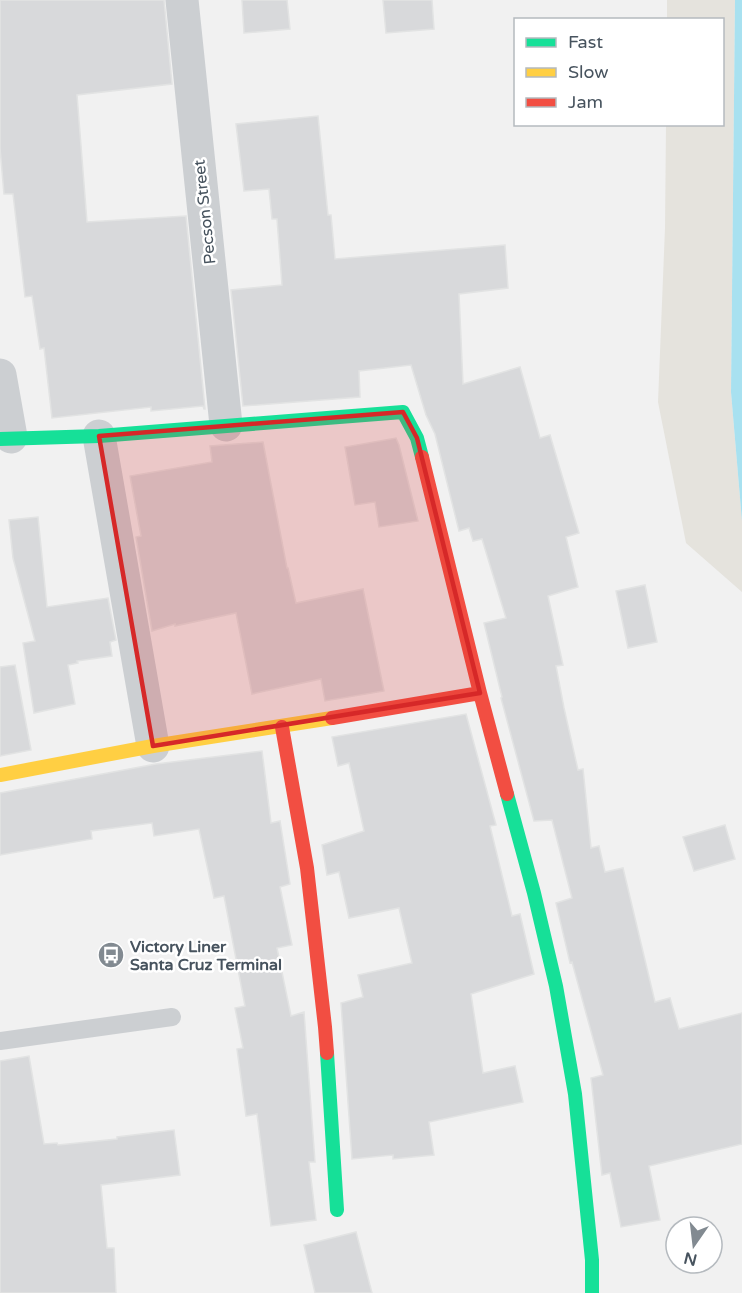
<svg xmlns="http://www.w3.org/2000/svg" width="742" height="1293" viewBox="0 0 742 1293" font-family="'Varela Round',sans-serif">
<rect width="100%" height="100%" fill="#f1f1f1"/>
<path fill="#e5e3dd" d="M 667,0 L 735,0 L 731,392 L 742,521 L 742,592 L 686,543 L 658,402 L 665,228 L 666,125 L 722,124 L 722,20 L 667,19 Z"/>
<path fill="#a8e1f0" d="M 735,0 L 742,0 L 742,521 L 731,392 Z"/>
<path fill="#d8d9db" stroke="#e2e3e3" stroke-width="1.5" d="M 0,0 L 164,0 L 172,84 L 77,95 L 87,222 L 186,216 L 205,409 L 204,409 L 203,406 L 151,411 L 151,407 L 52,418 L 44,348 L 40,349 L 32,296 L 25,297 L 13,194 L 4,194 L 0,148 Z
M 242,0 L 287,0 L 290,29 L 244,33 Z
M 383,0 L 432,0 L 434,29 L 386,33 Z
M 318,116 L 328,215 L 331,215 L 335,259 L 505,245 L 508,288 L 459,294 L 463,384 L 520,367 L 540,438 L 550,435 L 579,533 L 566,537 L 578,587 L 548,596 L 563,665 L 556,666 L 564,708 L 578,770 L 583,769 L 591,848 L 599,846 L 605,872 L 623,868 L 655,1002 L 670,998 L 679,1029 L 742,1013 L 742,1144 L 649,1166 L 660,1220 L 621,1227 L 610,1173 L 602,1175 L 591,1078 L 603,1075 L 572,962 L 570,963 L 556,903 L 572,898 L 552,820 L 534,821 L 501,698 L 502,697 L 484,623 L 506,618 L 482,539 L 473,541 L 469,528 L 459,531 L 435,434 L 426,415 L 411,365 L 359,371 L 360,397 L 243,406 L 231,290 L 282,285 L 277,219 L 272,219 L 269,189 L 244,191 L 236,124 Z
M 396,438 L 399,445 L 418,521 L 379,527 L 375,502 L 355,505 L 345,447 Z
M 263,442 L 287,568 L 288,568 L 296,603 L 363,589 L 384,691 L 325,701 L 321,679 L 252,694 L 236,613 L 175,626 L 175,624 L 152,631 L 136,537 L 141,536 L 130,476 L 212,462 L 210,446 Z
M 38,517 L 47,607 L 108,598 L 116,640 L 110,642 L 112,656 L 77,661 L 78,663 L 68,665 L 75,704 L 34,713 L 23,643 L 35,641 L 13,558 L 9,520 Z
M 645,585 L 657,642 L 628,648 L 616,591 Z
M 15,665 L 31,750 L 0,756 L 0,667 Z
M 466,714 L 496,825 L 490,826 L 512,916 L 520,914 L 534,974 L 471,994 L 483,1073 L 515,1066 L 523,1102 L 429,1122 L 434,1155 L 393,1159 L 393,1155 L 352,1159 L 341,1003 L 363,997 L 358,975 L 412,963 L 399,908 L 349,918 L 339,872 L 327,875 L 322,845 L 364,831 L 349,763 L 338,766 L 332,737 Z
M 262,751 L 271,823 L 280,821 L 288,871 L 290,884 L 280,887 L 292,945 L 277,948 L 291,1016 L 304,1012 L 315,1162 L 309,1162 L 316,1220 L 271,1226 L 257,1114 L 246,1116 L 237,1049 L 243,1048 L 235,1008 L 245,1006 L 224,896 L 214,898 L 199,829 L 154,836 L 152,823 L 91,831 L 92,839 L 0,855 L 0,793 L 156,764 Z
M 725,825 L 735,859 L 694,871 L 683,837 Z
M 29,1056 L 44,1144 L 57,1143 L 58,1145 L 117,1139 L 117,1137 L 174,1130 L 180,1175 L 101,1185 L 107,1248 L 114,1248 L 116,1293 L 0,1293 L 0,1061 Z
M 356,1232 L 372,1293 L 315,1293 L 304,1245 Z"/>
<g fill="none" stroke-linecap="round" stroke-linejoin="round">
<path stroke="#cccfd2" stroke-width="18" d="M 0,1041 L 172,1017"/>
<path stroke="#cccfd2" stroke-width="33" d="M 182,0 L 226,425
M 0,375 L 11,437
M 99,436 L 153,746"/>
<path stroke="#16e098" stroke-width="14" d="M 0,439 L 99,436 L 403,412 L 417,438 L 422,457
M 507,794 L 534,893 L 556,986 L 575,1094 L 592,1260 L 592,1293
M 327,1053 L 337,1210"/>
<path stroke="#ffcf43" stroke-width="14" d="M 0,775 L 153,746 L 332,718"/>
<path stroke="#f24e42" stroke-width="14" d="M 422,457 L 480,693 L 507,794
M 332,718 L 480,693
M 282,727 L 307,868 L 325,1027 L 327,1053"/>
</g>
<path fill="#d62828" fill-opacity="0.2" stroke="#d62828" stroke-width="4.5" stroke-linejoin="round" d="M 403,412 L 417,438 L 480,693 L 153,746 L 99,436 Z"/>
<defs>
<symbol id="bus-disc" viewBox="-11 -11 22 22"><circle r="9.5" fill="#828a91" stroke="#fff"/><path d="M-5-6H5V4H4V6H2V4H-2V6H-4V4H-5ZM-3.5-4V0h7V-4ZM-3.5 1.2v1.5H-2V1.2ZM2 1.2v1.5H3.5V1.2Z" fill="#fff"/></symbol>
</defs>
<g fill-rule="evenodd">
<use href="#bus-disc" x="96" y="940" width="30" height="30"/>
</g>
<g text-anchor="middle" stroke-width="5" stroke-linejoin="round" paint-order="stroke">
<g font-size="16" fill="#47535e" stroke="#fff">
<text transform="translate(204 212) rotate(-96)" y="6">Pecson Street</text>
</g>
<g font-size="16" font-weight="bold" fill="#47535e" stroke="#fff" text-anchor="start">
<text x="130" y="952">Victory Liner<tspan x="130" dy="18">Santa Cruz Terminal</tspan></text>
</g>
</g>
<rect x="514" y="18" width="210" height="108" fill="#ffffff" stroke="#b5babf" stroke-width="1.5"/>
<rect x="526" y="38" width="30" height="9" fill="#16e098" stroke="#b5babf" stroke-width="1.5"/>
<text x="568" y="48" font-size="18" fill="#47535e">Fast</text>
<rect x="526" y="68" width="30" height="9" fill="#ffcf43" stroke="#b5babf" stroke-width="1.5"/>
<text x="568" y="78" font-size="18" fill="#47535e">Slow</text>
<rect x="526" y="98" width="30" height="9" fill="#f24e42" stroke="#b5babf" stroke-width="1.5"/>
<text x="568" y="108" font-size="18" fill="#47535e">Jam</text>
<g transform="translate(694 1245) rotate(194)"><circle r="28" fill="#ffffff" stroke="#b5babf" stroke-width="1.5"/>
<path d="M0-4.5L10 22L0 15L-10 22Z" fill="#828a91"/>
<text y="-9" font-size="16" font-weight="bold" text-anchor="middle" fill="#47535e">N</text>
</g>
</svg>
